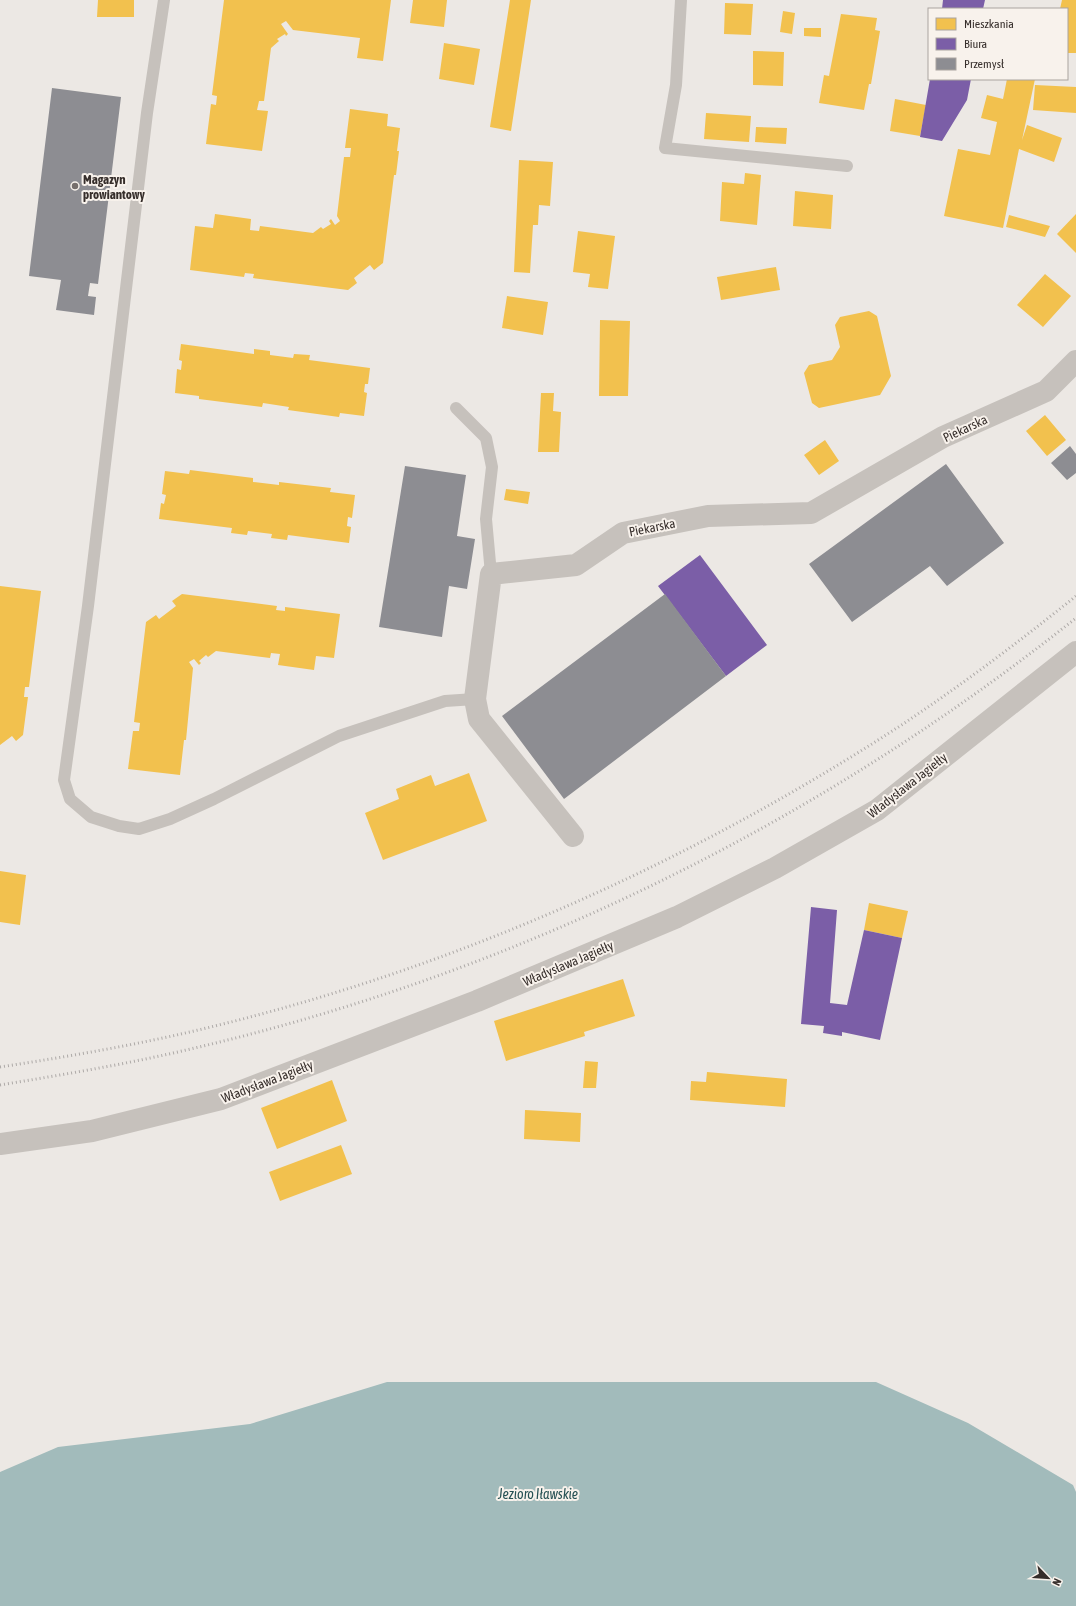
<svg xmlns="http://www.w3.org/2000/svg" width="1076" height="1606" viewBox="0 0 1076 1606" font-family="'Asap Condensed',sans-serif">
<rect width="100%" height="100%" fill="#ece8e4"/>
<path fill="#a2bbbb" d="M 387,1382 L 876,1382 L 968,1423 L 1073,1485 L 1076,1492 L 1076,1606 L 0,1606 L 0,1472 L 58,1447 L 250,1424 Z"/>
<path fill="#f2c14e" d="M 98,0 L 134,0 L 134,17 L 97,17 Z
M 224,0 L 391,0 L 383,61 L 357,58 L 360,38 L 293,30 L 286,21 L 281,24 L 288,34 L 286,36 L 285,34 L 277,39 L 279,41 L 271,48 L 264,101 L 259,101 L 257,110 L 268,111 L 262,151 L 206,144 L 211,104 L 216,105 L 217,96 L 212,95 Z
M 413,0 L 447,0 L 444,27 L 410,23 Z
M 510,0 L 531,0 L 511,131 L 490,127 Z
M 1062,0 L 1076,0 L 1076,53 L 1067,53 L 1067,9 L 1060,9 Z
M 725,3 L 753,4 L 751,35 L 724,34 Z
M 783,11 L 795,13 L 792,34 L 780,32 Z
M 841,14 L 877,18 L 875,30 L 880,31 L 871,84 L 869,84 L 864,110 L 819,103 L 824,75 L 829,76 Z
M 804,28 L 821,28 L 821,37 L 804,36 Z
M 444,43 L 480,49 L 474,85 L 439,79 Z
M 753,51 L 784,52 L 783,86 L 753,85 Z
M 1007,79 L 1035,79 L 1022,140 L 1027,125 L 1062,138 L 1054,162 L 1019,149 L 1003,228 L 944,216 L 958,149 L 990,155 L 997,122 L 981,118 L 987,95 L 1003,99 Z
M 1035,85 L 1076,87 L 1076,113 L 1033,110 Z
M 895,99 L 926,105 L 920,136 L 890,131 Z
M 350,109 L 388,114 L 387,126 L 400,128 L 397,151 L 399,151 L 396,175 L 394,175 L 383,263 L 374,270 L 370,265 L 354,278 L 357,283 L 348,290 L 253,278 L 254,274 L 245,273 L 244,277 L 190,270 L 195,226 L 213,228 L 215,214 L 251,219 L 250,230 L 259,231 L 260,226 L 313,233 L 321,227 L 323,229 L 331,224 L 329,221 L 331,219 L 335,225 L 340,221 L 337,216 L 344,157 L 350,157 L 351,148 L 345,148 Z
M 706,113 L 751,116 L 749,142 L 704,139 Z
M 756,127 L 787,128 L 786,144 L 755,142 Z
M 519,160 L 553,162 L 550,206 L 539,205 L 538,225 L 533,225 L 530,273 L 514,272 Z
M 745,173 L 761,175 L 757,225 L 720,221 L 722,182 L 744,184 Z
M 795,191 L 833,195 L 831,229 L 793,226 Z
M 1076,214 L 1076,253 L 1057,234 Z
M 1009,215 L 1050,226 L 1045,237 L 1006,227 Z
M 578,231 L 615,236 L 608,289 L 588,287 L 590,274 L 573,272 Z
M 776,267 L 780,290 L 721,300 L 717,277 Z
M 1045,274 L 1071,296 L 1043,327 L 1017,305 Z
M 507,296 L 548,302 L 543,335 L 502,328 Z
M 869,311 L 877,316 L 891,376 L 880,395 L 819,408 L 812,403 L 804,373 L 809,365 L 832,360 L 840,347 L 835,325 L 840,317 Z
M 600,320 L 630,321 L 628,396 L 599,396 Z
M 181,344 L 254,354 L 254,349 L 270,351 L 270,355 L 293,358 L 294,354 L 310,355 L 309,360 L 370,368 L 368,384 L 365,384 L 364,392 L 367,393 L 364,416 L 340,413 L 339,417 L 288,410 L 289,407 L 263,403 L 262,407 L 199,399 L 199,396 L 175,393 L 177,369 L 181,370 L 182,361 L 179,360 Z
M 541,393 L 554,393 L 553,411 L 561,412 L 559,452 L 538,452 Z
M 1045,415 L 1066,440 L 1047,456 L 1026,431 Z
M 825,440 L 839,461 L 819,475 L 804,455 Z
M 190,470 L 253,478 L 253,482 L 279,485 L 279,482 L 331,488 L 330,492 L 355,495 L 352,518 L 348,517 L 347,526 L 351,527 L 349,543 L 288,535 L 287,540 L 271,538 L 272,534 L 248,531 L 247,535 L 231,533 L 232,528 L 159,519 L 161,503 L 164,504 L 166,495 L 162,494 L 165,471 L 189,474 Z
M 506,489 L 530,492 L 528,504 L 504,500 Z
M 0,586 L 41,591 L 29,687 L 25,687 L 24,697 L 28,697 L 23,735 L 16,741 L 12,736 L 0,745 Z
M 182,594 L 277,606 L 276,610 L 285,611 L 285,607 L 340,614 L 334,658 L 316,656 L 314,670 L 278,665 L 280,654 L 271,653 L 270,658 L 216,651 L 208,657 L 206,655 L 199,661 L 201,663 L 199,665 L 194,659 L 189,662 L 193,668 L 186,740 L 184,740 L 180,775 L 128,769 L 133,731 L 139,731 L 140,723 L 134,722 L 146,622 L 156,615 L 159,619 L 176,606 L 172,601 Z
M 469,773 L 487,821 L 383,860 L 365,813 L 399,799 L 396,789 L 431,775 L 435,786 Z
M 0,871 L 26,875 L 20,925 L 0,922 Z
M 869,903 L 908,911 L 902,938 L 864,930 Z
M 623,979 L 635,1016 L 584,1032 L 585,1036 L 506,1061 L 494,1021 Z
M 585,1061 L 598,1062 L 596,1088 L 583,1088 Z
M 707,1072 L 787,1079 L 785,1107 L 690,1100 L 691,1081 L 706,1082 Z
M 332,1080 L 347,1121 L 277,1149 L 261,1108 Z
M 525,1110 L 581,1113 L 580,1142 L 524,1139 Z
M 341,1145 L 352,1174 L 280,1201 L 269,1172 Z"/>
<path fill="#7b5ea7" d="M 943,0 L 985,0 L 983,9 L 942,9 Z
M 930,79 L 971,79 L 967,100 L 942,141 L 920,137 Z
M 700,555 L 767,645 L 726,676 L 658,586 Z
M 811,907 L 837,910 L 830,1003 L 847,1005 L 864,930 L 902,938 L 880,1040 L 842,1032 L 842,1036 L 823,1033 L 824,1026 L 801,1024 Z"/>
<path fill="#8d8d92" d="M 52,88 L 121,97 L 98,284 L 90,283 L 88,296 L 96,297 L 94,315 L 56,310 L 61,280 L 29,276 Z
M 1070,446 L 1076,454 L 1076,473 L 1067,480 L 1051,463 Z
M 946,464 L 1004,543 L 947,586 L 930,566 L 852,622 L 809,564 Z
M 405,466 L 466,475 L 457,536 L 475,539 L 467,589 L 449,586 L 442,637 L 379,627 Z
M 665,594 L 726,676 L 564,799 L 502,716 Z"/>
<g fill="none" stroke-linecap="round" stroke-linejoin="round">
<path stroke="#c6c1bc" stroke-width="12" d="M 164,0 L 147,113 L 88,606 L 64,780 L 70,799 L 91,817 L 119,826 L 139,829 L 170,819 L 214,799 L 339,736 L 445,701 L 475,699
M 681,0 L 676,85 L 665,148 L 847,166
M 456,408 L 486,438 L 492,467 L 486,519 L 491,574"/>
<path stroke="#c6c1bc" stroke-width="22" d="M 573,836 L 479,719 L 475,699 L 491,574 L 576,565 L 623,533 L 708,516 L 811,513 L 943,437 L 1046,391 L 1076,361
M 0,1144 L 92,1131 L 221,1099 L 477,1001 L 677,917 L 775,868 L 877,810 L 1076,652"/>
<path stroke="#ada9a7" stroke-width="3" stroke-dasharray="1 3" stroke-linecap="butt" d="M 0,1067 C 65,1057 130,1046 194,1031 C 446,972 687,865 903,724 C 963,684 1020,641 1076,596
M 0,1085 C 67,1074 133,1063 199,1047 C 520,971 818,823 1076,618"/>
</g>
<circle fill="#766f6c" stroke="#f8f2ec" stroke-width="1.5" cx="75" cy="186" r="4"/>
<g text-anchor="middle" stroke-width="4" stroke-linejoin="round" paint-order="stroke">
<g font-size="13" font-weight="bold" fill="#362e2b" stroke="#f8f2ec" text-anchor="start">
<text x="83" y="184">Magazyn<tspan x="83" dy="15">prowiantowy</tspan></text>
</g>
<g font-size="13" fill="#362e2b" stroke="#f8f2ec">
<text transform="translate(965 428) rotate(-25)" y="5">Piekarska</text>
<text transform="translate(652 527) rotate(-11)" y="5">Piekarska</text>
<text transform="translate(907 785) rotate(-38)" y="5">Władysława Jagiełły</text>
<text transform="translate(568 963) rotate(-23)" y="5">Władysława Jagiełły</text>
<text transform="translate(267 1081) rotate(-21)" y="5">Władysława Jagiełły</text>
</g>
<g font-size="14" font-style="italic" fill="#255053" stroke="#f8f2ec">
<text x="538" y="1499">Jezioro Iławskie</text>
</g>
</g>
<rect x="928" y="8" width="140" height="72" fill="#f8f2ec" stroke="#aaa49f"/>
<rect x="936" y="18" width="20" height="12" fill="#f2c14e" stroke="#aaa49f"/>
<text x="964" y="28" font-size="12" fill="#362e2b">Mieszkania</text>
<rect x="936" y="38" width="20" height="12" fill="#7b5ea7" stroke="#aaa49f"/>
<text x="964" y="48" font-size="12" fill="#362e2b">Biura</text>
<rect x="936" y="58" width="20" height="12" fill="#8d8d92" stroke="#aaa49f"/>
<text x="964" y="68" font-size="12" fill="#362e2b">Przemysł</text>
<g transform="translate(1048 1578) rotate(115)" stroke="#f8f2ec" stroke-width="3" paint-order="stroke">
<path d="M0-3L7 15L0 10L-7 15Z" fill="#362e2b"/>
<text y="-6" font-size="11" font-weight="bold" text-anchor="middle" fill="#362e2b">N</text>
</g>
</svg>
